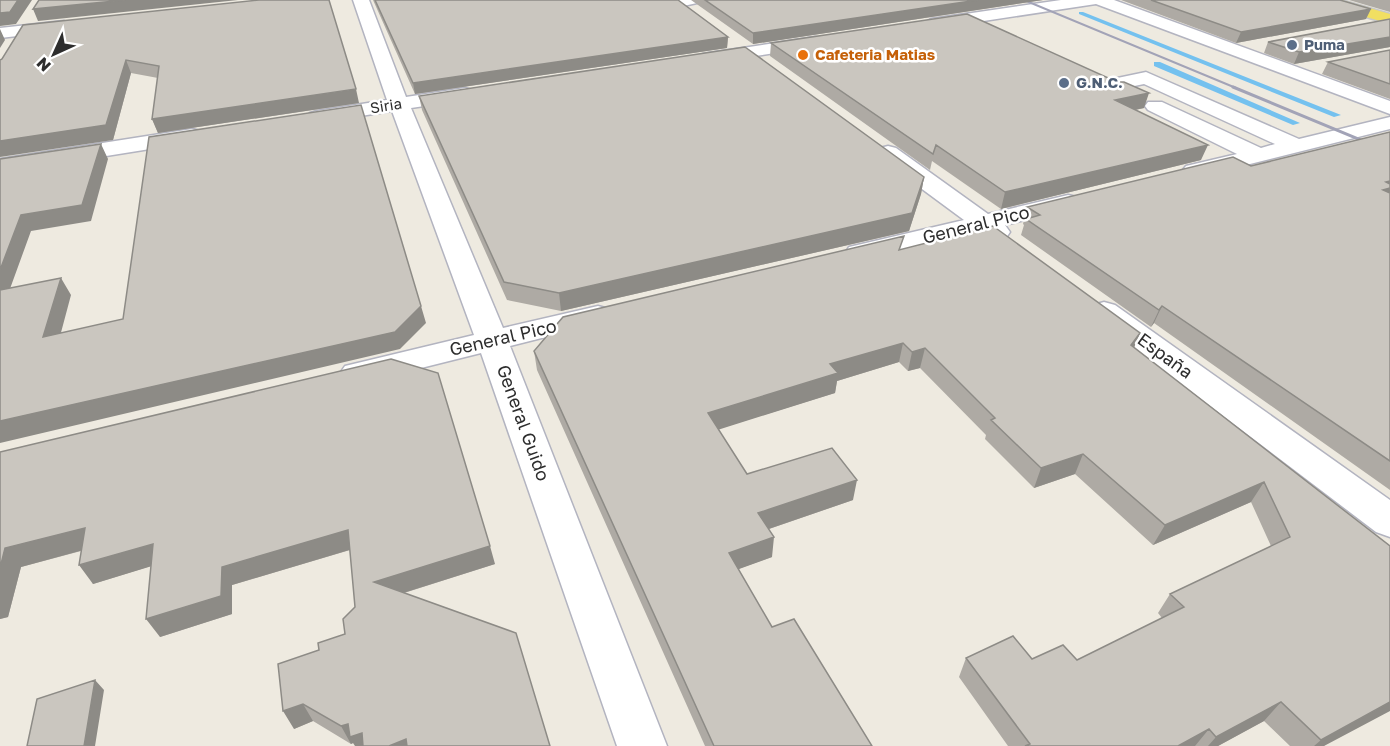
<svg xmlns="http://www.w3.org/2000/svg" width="1390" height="746" viewBox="0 0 1390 746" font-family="'Golos Text',sans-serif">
<rect width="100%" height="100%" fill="#eeeae0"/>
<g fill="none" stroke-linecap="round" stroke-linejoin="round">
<path fill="#74c1ef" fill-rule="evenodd" d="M 1079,12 L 1083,12 L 1341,115 L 1334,117 L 1079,14 Z
M 1154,62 L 1160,62 L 1300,123 L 1293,125 L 1154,66 Z"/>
<defs>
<path id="minor" d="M 353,0 L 369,0 L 406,97 L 465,88 L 472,90 L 475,94 L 472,98 L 465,100 L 411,108 L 503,328 L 598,306 L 609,309 L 613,315 L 609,321 L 510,346 L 667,746 L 617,746 L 481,353 L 357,384 L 345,380 L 340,373 L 345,366 L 474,335 L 392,111 L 317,123 L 310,121 L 307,117 L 310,113 L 317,111 L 387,100 Z
M 673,0 L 700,0 L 697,3 L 679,7 L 674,5 Z
M 1061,0 L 1114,0 L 1390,101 L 1390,114 L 1096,4 L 931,29 L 923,24 L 931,19 Z
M 64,21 L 72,26 L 70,30 L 0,38 L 0,28 Z
M 815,37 L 821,38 L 824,42 L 821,46 L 709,63 L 703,62 L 700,58 L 703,54 L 709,53 Z
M 1146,72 L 1299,139 L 1390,117 L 1390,129 L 1194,178 L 1186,176 L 1182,171 L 1186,166 L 1237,154 L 1148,110 L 1145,106 L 1148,102 L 1162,102 L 1261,148 L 1275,144 L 1144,84 L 1110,91 L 1103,89 L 1100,85 L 1103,81 Z
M 192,129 L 200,131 L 203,136 L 200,141 L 0,173 L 0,159 Z
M 888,146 L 896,148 L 988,214 L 1068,195 L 1077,197 L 1080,202 L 1077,207 L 1005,225 L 1010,232 L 1006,238 C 995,240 989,238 979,231 L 859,261 L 849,259 L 845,253 L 849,247 L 964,220 L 880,158 L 877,153 L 880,148 Z
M 1104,302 L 1115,305 L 1390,500 L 1390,537 L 1376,532 L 1093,317 L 1089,311 L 1093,305 Z"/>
<path id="major" d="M 1316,0 L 1341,0 L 1390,14 L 1390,24 L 1319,3 Z"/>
</defs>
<use href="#minor" stroke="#b3b4c0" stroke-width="3"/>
<use href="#major" stroke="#c8c8c8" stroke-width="3"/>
<use href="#minor" fill="#fff" fill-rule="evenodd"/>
<use href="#major" fill="#f1df62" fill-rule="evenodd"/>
<path stroke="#a2a3b7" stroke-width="2" d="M 1024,0 L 1236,88"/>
<path stroke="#a2a3b7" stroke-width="3" d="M 1233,87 L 1390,152"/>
</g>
<path fill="#aeaaa4" d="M 373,0 L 678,0 L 728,37 L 727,48 L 415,94 Z
M 691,0 L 1043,0 L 753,44 Z
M 1121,0 L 1340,0 L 1366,19 L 1236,43 Z
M 1349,0 L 1390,0 L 1390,12 Z
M 1390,19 L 1390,47 L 1294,64 L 1264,53 L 1268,42 Z
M 23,25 L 359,103 L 158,133 L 152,119 L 158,78 L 131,73 L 113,140 L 2,59 Z
M 771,43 L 1144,108 L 1135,110 L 1201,160 L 1001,209 L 932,161 L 930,170 L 770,56 Z
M 1390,50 L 1390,99 L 1322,74 L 1328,62 Z
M 419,96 L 924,177 L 921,194 L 909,231 L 561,311 L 507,300 L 422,110 Z
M 1390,132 L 1390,490 L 1154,323 L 1151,327 L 1021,235 L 1024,225 L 1023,224 L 1027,207 L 1251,166 Z
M 901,250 L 1140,333 L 1134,348 L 1390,546 L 1324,746 L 1290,746 L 1264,721 L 1218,746 L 1008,746 L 959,677 L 966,658 L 1077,660 L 1162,618 L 1158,613 L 1170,594 L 1271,546 L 1251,502 L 1153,545 L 1075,474 L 1034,488 L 985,439 L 986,435 L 920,368 L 908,371 L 899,362 L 837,381 L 835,393 L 718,429 L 747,474 L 853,500 L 769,529 L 772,557 L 738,569 L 772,627 L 872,746 L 705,746 L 537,370 L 534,351 Z
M 0,452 L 495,564 L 404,593 L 353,743 L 351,744 L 313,721 L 294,729 L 319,650 L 345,634 L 355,607 L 350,550 L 232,585 L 232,614 L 160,637 L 151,566 L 93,584 L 81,551 L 21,567 L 8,617 L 0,619 Z"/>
<path fill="#8d8b86" d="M 18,0 L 32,0 L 16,24 L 0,26 L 0,13 Z
M 125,0 L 238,0 L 38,21 L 33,9 Z
M 978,0 L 1043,0 L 753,44 L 753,33 Z
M 1371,9 L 1366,19 L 1236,43 L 1241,32 Z
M 0,29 L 5,40 L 0,48 Z
M 728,37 L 727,48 L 415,94 L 413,83 Z
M 1390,37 L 1390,47 L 1294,64 L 1299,52 Z
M 126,60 L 131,73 L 113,140 L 0,157 L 0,141 Z
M 356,89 L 359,103 L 158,133 L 152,119 Z
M 1149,93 L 1144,108 L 1110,115 L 1115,100 Z
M 101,144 L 108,159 L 91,221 L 31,231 L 3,308 L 0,304 L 0,270 L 21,215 Z
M 1208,145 L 1201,160 L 1001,209 L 1005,192 Z
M 924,177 L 921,194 L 909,231 L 561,311 L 559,293 Z
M 1390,178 L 1390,195 L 1376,198 Z
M 61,278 L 71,295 L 55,355 L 43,337 Z
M 421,306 L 426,323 L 400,349 L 0,443 L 0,421 Z
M 1162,306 L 1154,323 L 1151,327 L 1159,310 Z
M 1140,333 L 1132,352 L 1131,345 Z
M 903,343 L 899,362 L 837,381 L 835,393 L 708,433 L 708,413 L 830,364 Z
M 925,348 L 920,368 L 908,371 L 912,352 Z
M 1083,454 L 1075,474 L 1034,488 L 1041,468 Z
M 857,480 L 853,500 L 757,533 L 758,513 Z
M 1264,482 L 1251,502 L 1153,545 L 1165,525 Z
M 85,528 L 98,546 L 21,567 L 8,617 L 0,619 L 0,568 L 5,548 Z
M 348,530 L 356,548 L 232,585 L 232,614 L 160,637 L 146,619 L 222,567 Z
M 774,537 L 772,557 L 728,573 L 729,553 Z
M 153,544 L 165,562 L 93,584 L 79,565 Z
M 490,546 L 495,564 L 381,600 L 374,582 Z
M 95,680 L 104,690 L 95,746 L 84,746 Z
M 1281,702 L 1264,721 L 1218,746 L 1208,746 L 1216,737 Z
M 1390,702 L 1390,711 L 1324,746 L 1314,746 L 1321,740 Z
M 303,704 L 313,721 L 294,729 L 283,711 Z
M 348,724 L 362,733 L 368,746 L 355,746 L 353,743 L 351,744 L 341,726 Z
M 1209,729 L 1195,746 L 1178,746 Z
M 406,739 L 409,746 L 389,746 Z"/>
<path fill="#cac6bf" stroke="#8d8b86" stroke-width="1.5" d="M 0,0 L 18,0 L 10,12 L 0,13 Z
M 39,0 L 125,0 L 33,9 Z
M 259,0 L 329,0 L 356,89 L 152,119 L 159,66 L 126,60 L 106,125 L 0,141 L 0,60 L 2,59 L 23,25 Z
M 375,0 L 678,0 L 728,37 L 413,83 Z
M 705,0 L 978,0 L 753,33 Z
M 1151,0 L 1340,0 L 1371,9 L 1241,32 Z
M 967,14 L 1117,82 L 1124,82 L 1149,93 L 1115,100 L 1208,145 L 1005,192 L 936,145 L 933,154 L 771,43 Z
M 1390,19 L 1390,37 L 1299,52 L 1268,42 Z
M 745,47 L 924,177 L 912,213 L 559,293 L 504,282 L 419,96 Z
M 1390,50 L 1390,84 L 1328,62 Z
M 361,105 L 421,306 L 395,332 L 0,421 L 0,290 L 61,278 L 43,337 L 123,319 L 149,137 Z
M 1390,132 L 1390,181 L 1386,182 L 1390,184 L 1390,188 L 1383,190 L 1390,193 L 1390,461 L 1162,306 L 1159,310 L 1026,219 L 1040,215 L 1027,207 L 1233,157 L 1251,166 Z
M 101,144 L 82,205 L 21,215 L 0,270 L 0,159 Z
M 993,226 L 1140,333 L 1131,345 L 1390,546 L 1390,702 L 1321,740 L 1281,702 L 1216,737 L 1209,729 L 1178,746 L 1025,746 L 1030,744 L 966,658 L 1013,636 L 1032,659 L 1063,645 L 1077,660 L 1184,607 L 1170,594 L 1290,537 L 1264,482 L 1165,525 L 1083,454 L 1041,468 L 991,420 L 995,418 L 925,348 L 912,352 L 903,343 L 830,364 L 838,373 L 708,413 L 747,474 L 832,448 L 857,480 L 758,513 L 774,537 L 729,553 L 772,627 L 794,619 L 872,746 L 714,746 L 534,351 L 563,317 L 904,236 L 899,250 Z
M 391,359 L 438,373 L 490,546 L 374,582 L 516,633 L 550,746 L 407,746 L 406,739 L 389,746 L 363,746 L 362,733 L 350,737 L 348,724 L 341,726 L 303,704 L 283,711 L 278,664 L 319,650 L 318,643 L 345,634 L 343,619 L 355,607 L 348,530 L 222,567 L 221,596 L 146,619 L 153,544 L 79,565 L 85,528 L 5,548 L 0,568 L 0,452 Z
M 95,680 L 84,746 L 27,746 L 37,699 Z"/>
<g fill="#5c6f8a" stroke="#fff" stroke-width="2">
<circle cx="1292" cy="45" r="6"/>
<circle cx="1064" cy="83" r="6"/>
</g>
<circle fill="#e8710a" stroke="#fff" stroke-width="2" cx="803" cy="55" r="6"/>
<g text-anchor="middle" stroke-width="5" stroke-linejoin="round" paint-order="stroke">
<g font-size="15" font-weight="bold" fill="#4e5e75" stroke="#fff" text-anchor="start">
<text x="1304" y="50">Puma</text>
<text x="1076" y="88">G.N.C.</text>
</g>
<g font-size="15" font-weight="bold" fill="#c56008" stroke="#fff" text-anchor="start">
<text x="815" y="60">Cafeteria Matias</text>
</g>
<g font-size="15" fill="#2d2d2d" stroke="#fff">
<text transform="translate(386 106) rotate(-9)" y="5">Siria</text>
</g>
<g font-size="18" fill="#2d2d2d" stroke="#fff">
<text transform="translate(976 225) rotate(-14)" y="6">General Pico</text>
<text transform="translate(503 338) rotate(-13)" y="6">General Pico</text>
<text transform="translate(1165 356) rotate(36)" y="6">España</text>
<text transform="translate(523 423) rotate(70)" y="6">General Guido</text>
</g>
</g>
<g transform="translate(54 54) rotate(225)" stroke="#ffffff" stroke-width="4.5" paint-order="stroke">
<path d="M0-4.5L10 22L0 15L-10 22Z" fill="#2d2d2d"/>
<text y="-9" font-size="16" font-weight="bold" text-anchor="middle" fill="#2d2d2d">N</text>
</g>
</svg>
